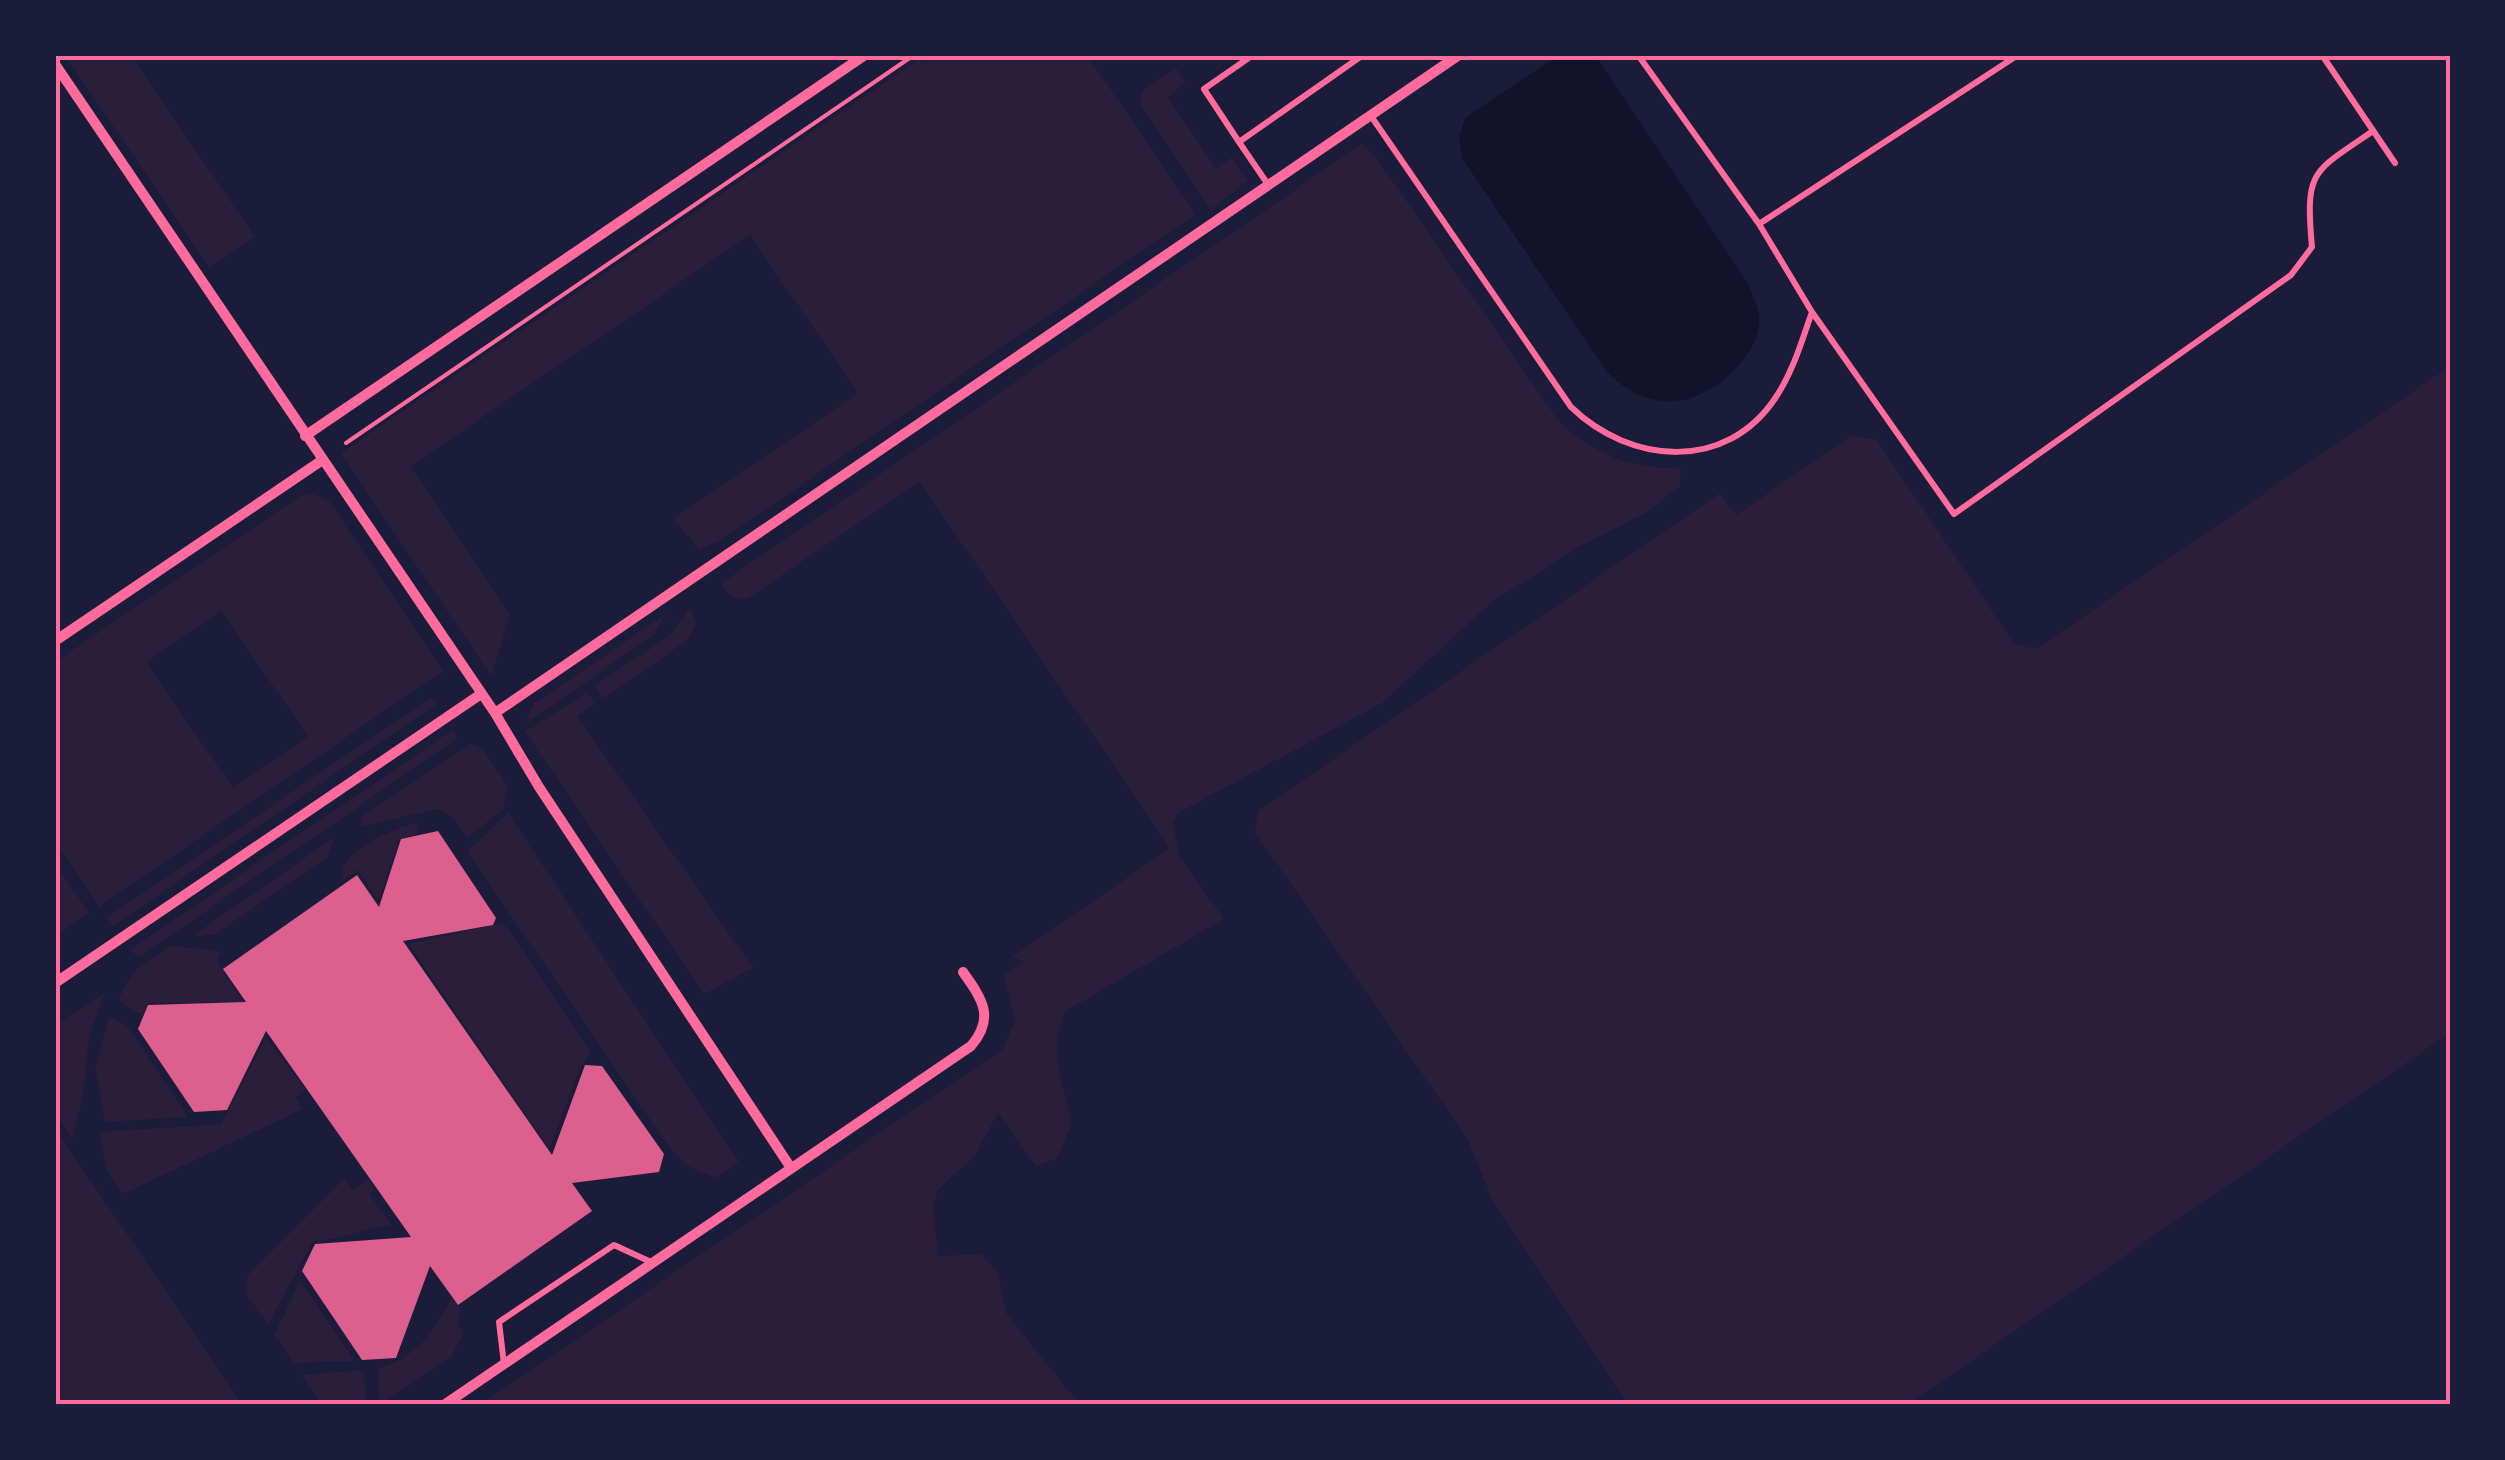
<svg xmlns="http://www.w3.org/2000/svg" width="2505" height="1460" viewBox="0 0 2505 1460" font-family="Poppins,sans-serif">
<rect width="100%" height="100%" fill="#1b1b3a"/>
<path fill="#2a1e3b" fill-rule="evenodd" d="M 65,55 L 131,55 L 255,237 L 209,267 Z
M 925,55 L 1087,55 L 1196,214 L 721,540 L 699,549 L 673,519 L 858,393 L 750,235 L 411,466 L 510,616 L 491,676 L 341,453 Z
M 1176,68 L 1186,83 L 1168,97 L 1216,168 L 1232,157 L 1248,180 L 1211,210 L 1140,103 L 1142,91 Z
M 1362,144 L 1374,154 L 1560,423 C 1599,455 1630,470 1681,468 L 1680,486 L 1649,511 L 1579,547 L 1492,602 L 1382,703 L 1180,812 L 1173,821 L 1179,856 L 1224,919 L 1066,1011 C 1046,1052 1064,1082 1072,1123 L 1057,1158 L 1036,1166 L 998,1113 L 975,1155 L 938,1190 L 933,1206 L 938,1256 L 981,1254 L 998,1272 L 1006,1313 L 1080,1405 L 480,1405 L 1003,1049 L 1015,1021 L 1004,975 L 1023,962 L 1012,957 L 1170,848 L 920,482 L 748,598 L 732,598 L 720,584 Z
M 2450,366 L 2450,1033 L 1907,1405 L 1629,1405 L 1493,1202 L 1468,1140 L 1255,832 L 1258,811 L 1720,493 L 1736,515 L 1851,436 L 1877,440 L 2014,644 L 2036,649 Z
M 303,494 L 314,494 L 329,501 L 443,671 L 99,907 L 55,842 L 55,662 ZM 221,611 L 308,736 L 233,788 L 146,662 Z
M 690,608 L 696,624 L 688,640 L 602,699 L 594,686 L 668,637 Z
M 666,614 L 654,635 L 525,724 L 533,704 Z
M 587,692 L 595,704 L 577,716 L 753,968 L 704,994 L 525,732 Z
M 432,697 L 437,704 L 113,926 L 107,917 Z
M 454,729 L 457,739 L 139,957 L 129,950 Z
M 471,744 L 483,749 L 508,786 L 504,808 L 468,838 L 454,819 L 438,809 L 360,827 L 362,816 Z
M 508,813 L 739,1162 L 715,1178 L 686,1165 L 671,1150 L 467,851 Z
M 418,822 L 416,835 L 399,839 L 378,901 L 358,870 L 343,880 L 342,868 C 358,843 390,831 418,822 Z
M 335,837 L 327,858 L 214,935 L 192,936 Z
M 55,863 L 89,913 L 55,936 Z
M 498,924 L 506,926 L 591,1052 L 581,1066 L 549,1149 L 409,944 Z
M 172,946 L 221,951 L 217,961 L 221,968 L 228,967 L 223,972 L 244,1002 L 148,1003 L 142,1014 L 122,1004 L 119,998 L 133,972 Z
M 105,993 L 89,1036 L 83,1095 L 72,1139 L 55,1111 L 55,1026 Z
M 109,1017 L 127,1026 L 188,1117 L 105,1122 L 95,1068 Z
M 266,1037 L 306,1090 L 295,1097 L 303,1109 L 123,1194 L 107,1171 L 99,1132 L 221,1124 Z
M 55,1128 L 243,1405 L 55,1405 Z
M 344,1179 L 352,1191 L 369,1180 L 375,1189 L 369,1194 L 391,1225 C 363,1229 340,1240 313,1241 L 268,1325 L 246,1294 L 247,1276 Z
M 300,1281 L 355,1361 L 294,1363 L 274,1335 Z
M 452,1297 L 460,1308 L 458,1326 L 464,1332 L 451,1357 L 386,1401 L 379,1399 L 378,1368 C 419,1357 431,1333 452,1297 Z
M 363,1370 L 367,1405 L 323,1405 L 302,1375 Z"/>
<path fill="#12122b" d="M 1559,55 L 1590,55 L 1599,61 L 1749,285 C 1752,295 1758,306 1759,316 C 1763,354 1713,398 1677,401 C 1648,403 1628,392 1607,372 L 1462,158 L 1459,138 L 1465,118 Z"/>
<path fill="#dd5f8e" d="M 438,831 L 496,918 L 493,925 L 403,941 L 552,1155 L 585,1065 L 602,1066 L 664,1154 L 659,1172 L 572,1183 L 592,1211 L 458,1305 L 430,1266 L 396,1358 L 362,1360 L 302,1271 L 315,1244 L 411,1237 L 266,1031 L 227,1110 L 194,1112 L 138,1029 L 148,1005 L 246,1002 L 223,969 L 357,875 L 379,907 L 401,839 Z"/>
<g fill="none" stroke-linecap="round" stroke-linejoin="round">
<path stroke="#ff6b9d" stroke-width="4" d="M 346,443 L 914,55"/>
<path stroke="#ff6b9d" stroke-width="6" d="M 1253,55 L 1204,89 L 1239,142 L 1363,55
M 1638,55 L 1759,224 L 2018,55
M 2322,55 L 2395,163
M 1371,116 L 1571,407 C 1630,464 1726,473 1776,397 C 1793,372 1802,340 1812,312
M 1239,142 L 1269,186
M 1759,224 L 1812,312 L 1954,514 L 2291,275 L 2312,247 C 2305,169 2312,173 2373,131
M 504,1364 L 499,1322 L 614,1245 L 651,1262"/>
<path stroke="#ff6b9d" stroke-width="10" d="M 2448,55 L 2450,58
M 55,64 L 495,713 L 539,787 L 791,1168
M 305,436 L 865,55
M 55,641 L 321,461
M 495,713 L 1459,55
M 55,983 L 481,694
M 444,1405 L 971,1046 C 995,1018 983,1000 963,972"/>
</g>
<rect width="2505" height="1460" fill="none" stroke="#1b1b3a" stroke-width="115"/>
<rect x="58" y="58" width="2390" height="1344" fill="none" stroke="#ff6b9d" stroke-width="4"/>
</svg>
